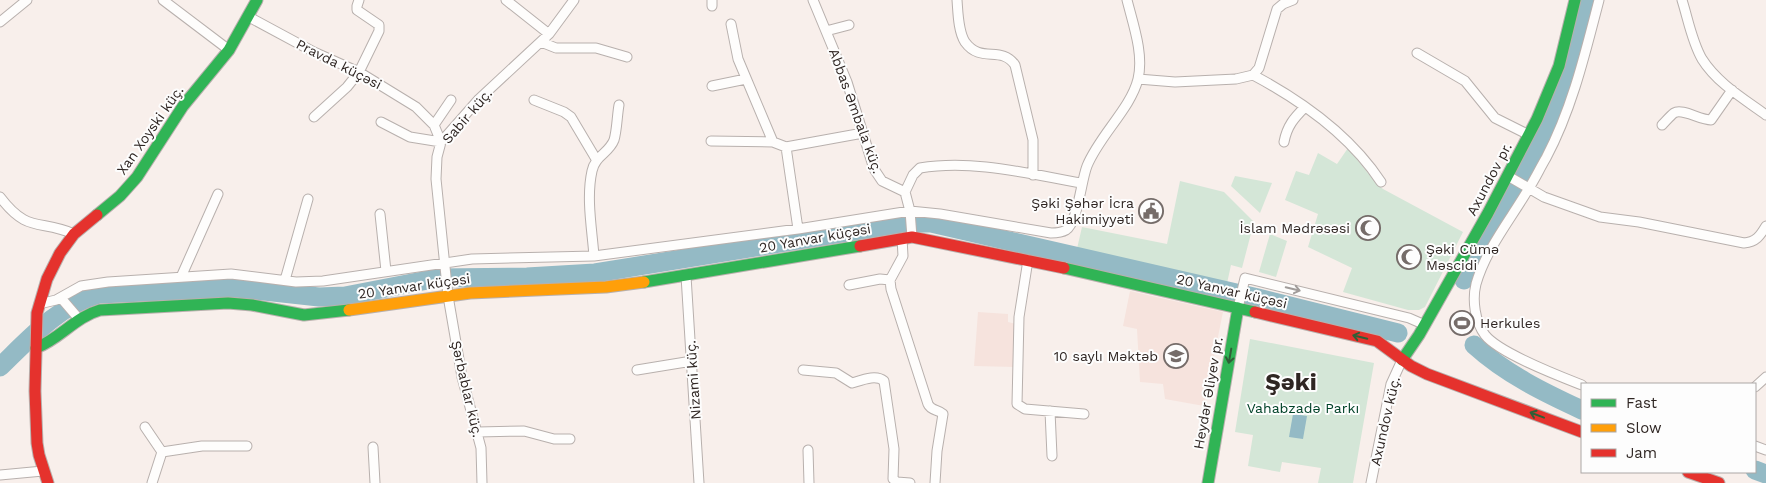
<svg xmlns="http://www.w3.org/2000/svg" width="1766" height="483" viewBox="0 0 1766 483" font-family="'Work Sans',sans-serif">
<rect width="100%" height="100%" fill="#f8efeb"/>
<path fill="#f6e3dd" d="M 1130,291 L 1223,312 L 1204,406 L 1165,399 L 1163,384 L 1140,382 L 1137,329 L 1123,326 Z
M 978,312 L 1008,314 L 1008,322 L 1016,324 L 1015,367 L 974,366 Z"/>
<path fill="#d4e6d7" d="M 1348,148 L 1376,183 L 1383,189 L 1463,232 L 1425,307 L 1419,310 L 1408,310 L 1343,292 L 1352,268 L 1308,247 L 1318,214 L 1285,200 L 1296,171 L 1309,175 L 1318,153 L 1337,164 Z
M 1235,176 L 1272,183 L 1260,213 L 1231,186 Z
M 1180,181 L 1224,192 L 1254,222 L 1242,268 L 1231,265 L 1226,288 L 1076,253 L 1082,227 L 1167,244 Z
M 1270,234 L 1287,241 L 1276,277 L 1259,272 Z
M 1250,339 L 1374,363 L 1353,483 L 1318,483 L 1321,468 L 1282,462 L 1280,472 L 1248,466 L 1253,435 L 1235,432 Z"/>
<path fill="#94bac5" d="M 1293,414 L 1307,416 L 1303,439 L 1289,437 Z"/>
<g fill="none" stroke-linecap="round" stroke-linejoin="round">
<path stroke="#94bac5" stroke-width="19" d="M 1464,280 L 1477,248 L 1529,161 L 1555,111 L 1575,51 L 1586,0
M 1474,345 C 1506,374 1543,392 1582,410
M 0,367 C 29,339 58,306 99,294 L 236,288 L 319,297 L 345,296 L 438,278 L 527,277 L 595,273 L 903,223 L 931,223 L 1258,298 L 1398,333
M 1755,470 L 1766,474"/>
<defs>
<path id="street" d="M 163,0 L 229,50
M 506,0 L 549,34
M 813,0 L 847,82 L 874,169 L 882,181 L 905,192 L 910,211 L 912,237
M 957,0 C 958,12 958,31 965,42 C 981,64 1001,45 1015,65 L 1033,140 L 1033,175
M 1682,0 C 1688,19 1692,42 1702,59 C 1717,83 1744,99 1766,115
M 712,6 L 712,0
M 249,17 L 314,52 L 359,72 L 416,107 L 434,125 L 441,142 L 410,137 L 381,122
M 0,22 L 27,0
M 731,24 L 738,59 L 773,142 L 786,147 L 798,229
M 826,31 L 849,25
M 541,42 L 556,48 L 596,48 L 627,57
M 1417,53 L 1465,81 L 1495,118 L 1529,135
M 1253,75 C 1302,101 1350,135 1381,182
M 1138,79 L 1175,82 L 1236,79 L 1253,75 L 1259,68 L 1277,9 L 1283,4 L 1293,0
M 712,86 L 746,79
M 534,100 L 564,112 L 571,117 L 596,159
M 314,117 L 347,87 L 359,72 L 379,31 L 379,25 L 357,10 L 357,6 L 359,0
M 434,125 L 451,100
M 1662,125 C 1666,121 1670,116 1674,113 C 1682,108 1700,120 1711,120 L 1732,90
M 711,141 L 773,142
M 1284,142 C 1287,126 1294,118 1305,107
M 786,147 L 863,133
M 1508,176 L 1544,197 L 1600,217 L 1639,222 L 1744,243 C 1756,242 1760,236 1766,226
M 905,192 L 913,175 L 920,168 C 973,159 1029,174 1081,183
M 0,197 C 28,234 40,219 74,234
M 380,214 L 386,271
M 902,238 L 903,256 L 890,280 L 891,289 L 928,404 C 931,411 938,409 943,414 L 937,451 L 935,483
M 594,256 C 592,229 586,198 592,171 C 595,156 609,153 614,140 C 617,130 617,116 619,105
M 1028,260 L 1019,317 L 1017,404 L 1025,409 L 1084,414
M 686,276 L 699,483
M 181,277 L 218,194
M 285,280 L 308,199
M 849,285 L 880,279 L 890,280
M 61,298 L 79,319
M 39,304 L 56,300 L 81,286 L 108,282 L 231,274 L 296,282 L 323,281 L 472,259 L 594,256 L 798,229 L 910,211 L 940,214 L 1051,233 C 1056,233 1061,233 1066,230 C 1078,222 1081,181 1087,166 C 1099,136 1131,108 1138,79 C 1144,54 1133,24 1127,0
M 1238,308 L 1245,278 L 1409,318 L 1425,325
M 637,370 L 692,361
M 803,370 L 836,373 L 852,383 C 862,380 876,374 884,381 L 894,449 L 893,479 L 897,482 L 910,483
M 1582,385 C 1559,376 1499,353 1485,335 C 1475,322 1472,300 1476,284 C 1486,249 1511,219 1529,188 C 1535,179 1540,168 1546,158 C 1572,109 1585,54 1599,0
M 1755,387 L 1766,377
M 1050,411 L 1052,456
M 145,427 L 162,452
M 478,432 L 524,431 L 554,439 L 570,439
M 1755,446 L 1766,450
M 373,447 L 375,483
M 808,450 L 809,483
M 0,475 L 43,471
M 152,483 L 162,452 L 202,446 L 247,446
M 482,483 L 481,448 L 462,377 L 448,296 L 436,179 L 437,157 L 441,142 L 479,99 L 549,34 L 574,0
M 1371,483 L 1391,384 L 1402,360"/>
<path id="fast" d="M 97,215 L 120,196 L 137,177 L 183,106 L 229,50 L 257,0
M 1064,268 L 1255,312
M 644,282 L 860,246
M 36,348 C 60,339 75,317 100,310 L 228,303 L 252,305 L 304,315 L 349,310
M 1402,360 L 1419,335 L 1488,213 L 1537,119 L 1559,66 L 1575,0
M 1208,483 L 1238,308"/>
<path id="slow" d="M 349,310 L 470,293 L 606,287 L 644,282"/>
<path id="jam" d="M 860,246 L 912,237 L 1064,268
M 1255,312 L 1377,341 L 1411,366 L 1427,374 L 1582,432
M 1688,472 L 1719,483
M 48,483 L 39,455 L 37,443 L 35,391 L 37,313 L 47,279 L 60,253 L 74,234 L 97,215"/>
</defs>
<use href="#street" stroke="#b8b0ad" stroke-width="11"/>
<use href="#fast" stroke="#b8b0ad" stroke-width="13"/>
<use href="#slow" stroke="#b8b0ad" stroke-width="13"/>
<use href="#jam" stroke="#b8b0ad" stroke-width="13"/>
<use href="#street" stroke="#fefdfc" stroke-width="9"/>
<use href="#fast" stroke="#30b455" stroke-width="11"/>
<use href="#slow" stroke="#ff9f0a" stroke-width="11"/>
<use href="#jam" stroke="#e5322d" stroke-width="11"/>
</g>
<defs><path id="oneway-shaft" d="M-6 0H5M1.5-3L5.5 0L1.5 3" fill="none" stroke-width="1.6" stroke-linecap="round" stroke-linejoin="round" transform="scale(1.25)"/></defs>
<use stroke="#a19c9a" href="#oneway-shaft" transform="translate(1293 289) rotate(14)"/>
<g stroke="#2f5f37">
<use href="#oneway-shaft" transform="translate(1360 337) rotate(-166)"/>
<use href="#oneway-shaft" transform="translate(1230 356) rotate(100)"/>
<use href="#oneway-shaft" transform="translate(1537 415) rotate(-159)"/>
</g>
<defs>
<symbol id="civic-ring" viewBox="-11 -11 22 22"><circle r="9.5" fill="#fdfdfd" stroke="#756c69" stroke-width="1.5"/><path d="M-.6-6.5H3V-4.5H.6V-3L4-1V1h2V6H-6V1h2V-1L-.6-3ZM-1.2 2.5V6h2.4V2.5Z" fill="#756c69"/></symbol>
<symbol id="mosque-ring" viewBox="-11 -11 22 22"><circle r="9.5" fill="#fdfdfd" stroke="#756c69" stroke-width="1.5"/><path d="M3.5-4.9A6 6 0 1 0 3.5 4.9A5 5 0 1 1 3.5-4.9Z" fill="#756c69"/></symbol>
<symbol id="stadium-ring" viewBox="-11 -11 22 22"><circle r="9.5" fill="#fdfdfd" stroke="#756c69" stroke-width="1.5"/><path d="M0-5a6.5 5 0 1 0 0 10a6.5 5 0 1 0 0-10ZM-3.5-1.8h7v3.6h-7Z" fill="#756c69"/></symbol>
<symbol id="school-ring" viewBox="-11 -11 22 22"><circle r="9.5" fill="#fdfdfd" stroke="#756c69" stroke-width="1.5"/><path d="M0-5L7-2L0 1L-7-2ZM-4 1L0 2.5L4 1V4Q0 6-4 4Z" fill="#756c69"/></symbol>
</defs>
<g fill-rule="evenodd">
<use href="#civic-ring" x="1137" y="197" width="28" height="28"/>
<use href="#mosque-ring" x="1354" y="214" width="28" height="28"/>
<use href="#mosque-ring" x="1395" y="243" width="28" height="28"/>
<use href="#stadium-ring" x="1448" y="309" width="28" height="28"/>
<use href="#school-ring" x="1162" y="342" width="28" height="28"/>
</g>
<g text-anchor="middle" stroke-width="4" stroke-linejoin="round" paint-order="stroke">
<g font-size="14" fill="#2f2623" stroke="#fdfdfd">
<text transform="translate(339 64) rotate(27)" y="5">Pravda küçəsi</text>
<text transform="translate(856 111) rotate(70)" y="5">Abbas Əmbala küç.</text>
<text transform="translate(467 116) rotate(-49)" y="5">Sabir küç.</text>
<text transform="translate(150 130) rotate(-55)" y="5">Xan Xoyski küç.</text>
<text transform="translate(1489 179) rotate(-62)" y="5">Axundov pr.</text>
<text transform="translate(815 238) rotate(-10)" y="5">20 Yanvar küçəsi</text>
<text transform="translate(414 286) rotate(-8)" y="5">20 Yanvar küçəsi</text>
<text transform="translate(1232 291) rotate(13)" y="5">20 Yanvar küçəsi</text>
<text transform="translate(693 380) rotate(-94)" y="5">Nizami küç.</text>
<text transform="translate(467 389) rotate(77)" y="5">Şərbablar küç.</text>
<text transform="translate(1208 393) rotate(-80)" y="5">Heydər Əliyev pr.</text>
<text transform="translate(1385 421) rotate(-77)" y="5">Axundov küç.</text>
</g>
<g font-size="14" fill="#2f2623" stroke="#fdfdfd" text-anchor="end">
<text x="1134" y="208">Şəki Şəhər İcra<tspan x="1134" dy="16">Hakimiyyəti</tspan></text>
<text x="1350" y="233">İslam Mədrəsəsi</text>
<text x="1426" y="254" text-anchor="start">Şəki Cümə<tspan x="1426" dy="16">Məscidi</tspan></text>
<text x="1480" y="328" text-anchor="start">Herkules</text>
<text x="1158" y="361">10 saylı Məktəb</text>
</g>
<g font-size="14" fill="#004228" stroke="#fdfdfd">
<text x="1303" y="413">Vahabzadə Parkı</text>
</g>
<g font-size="24" font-weight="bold" fill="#2f2623" stroke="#fdfdfd">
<text x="1291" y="390">Şəki</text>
</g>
</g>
<rect x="1581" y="383" width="175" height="90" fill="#fdfdfd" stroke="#aba7a6"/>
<rect x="1591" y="399" width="25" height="8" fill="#30b455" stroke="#aba7a6"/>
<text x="1626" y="408" font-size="15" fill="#2f2623">Fast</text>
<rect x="1591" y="424" width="25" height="8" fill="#ff9f0a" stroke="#aba7a6"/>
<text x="1626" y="433" font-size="15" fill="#2f2623">Slow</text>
<rect x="1591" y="449" width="25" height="8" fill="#e5322d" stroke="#aba7a6"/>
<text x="1626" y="458" font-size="15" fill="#2f2623">Jam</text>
</svg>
